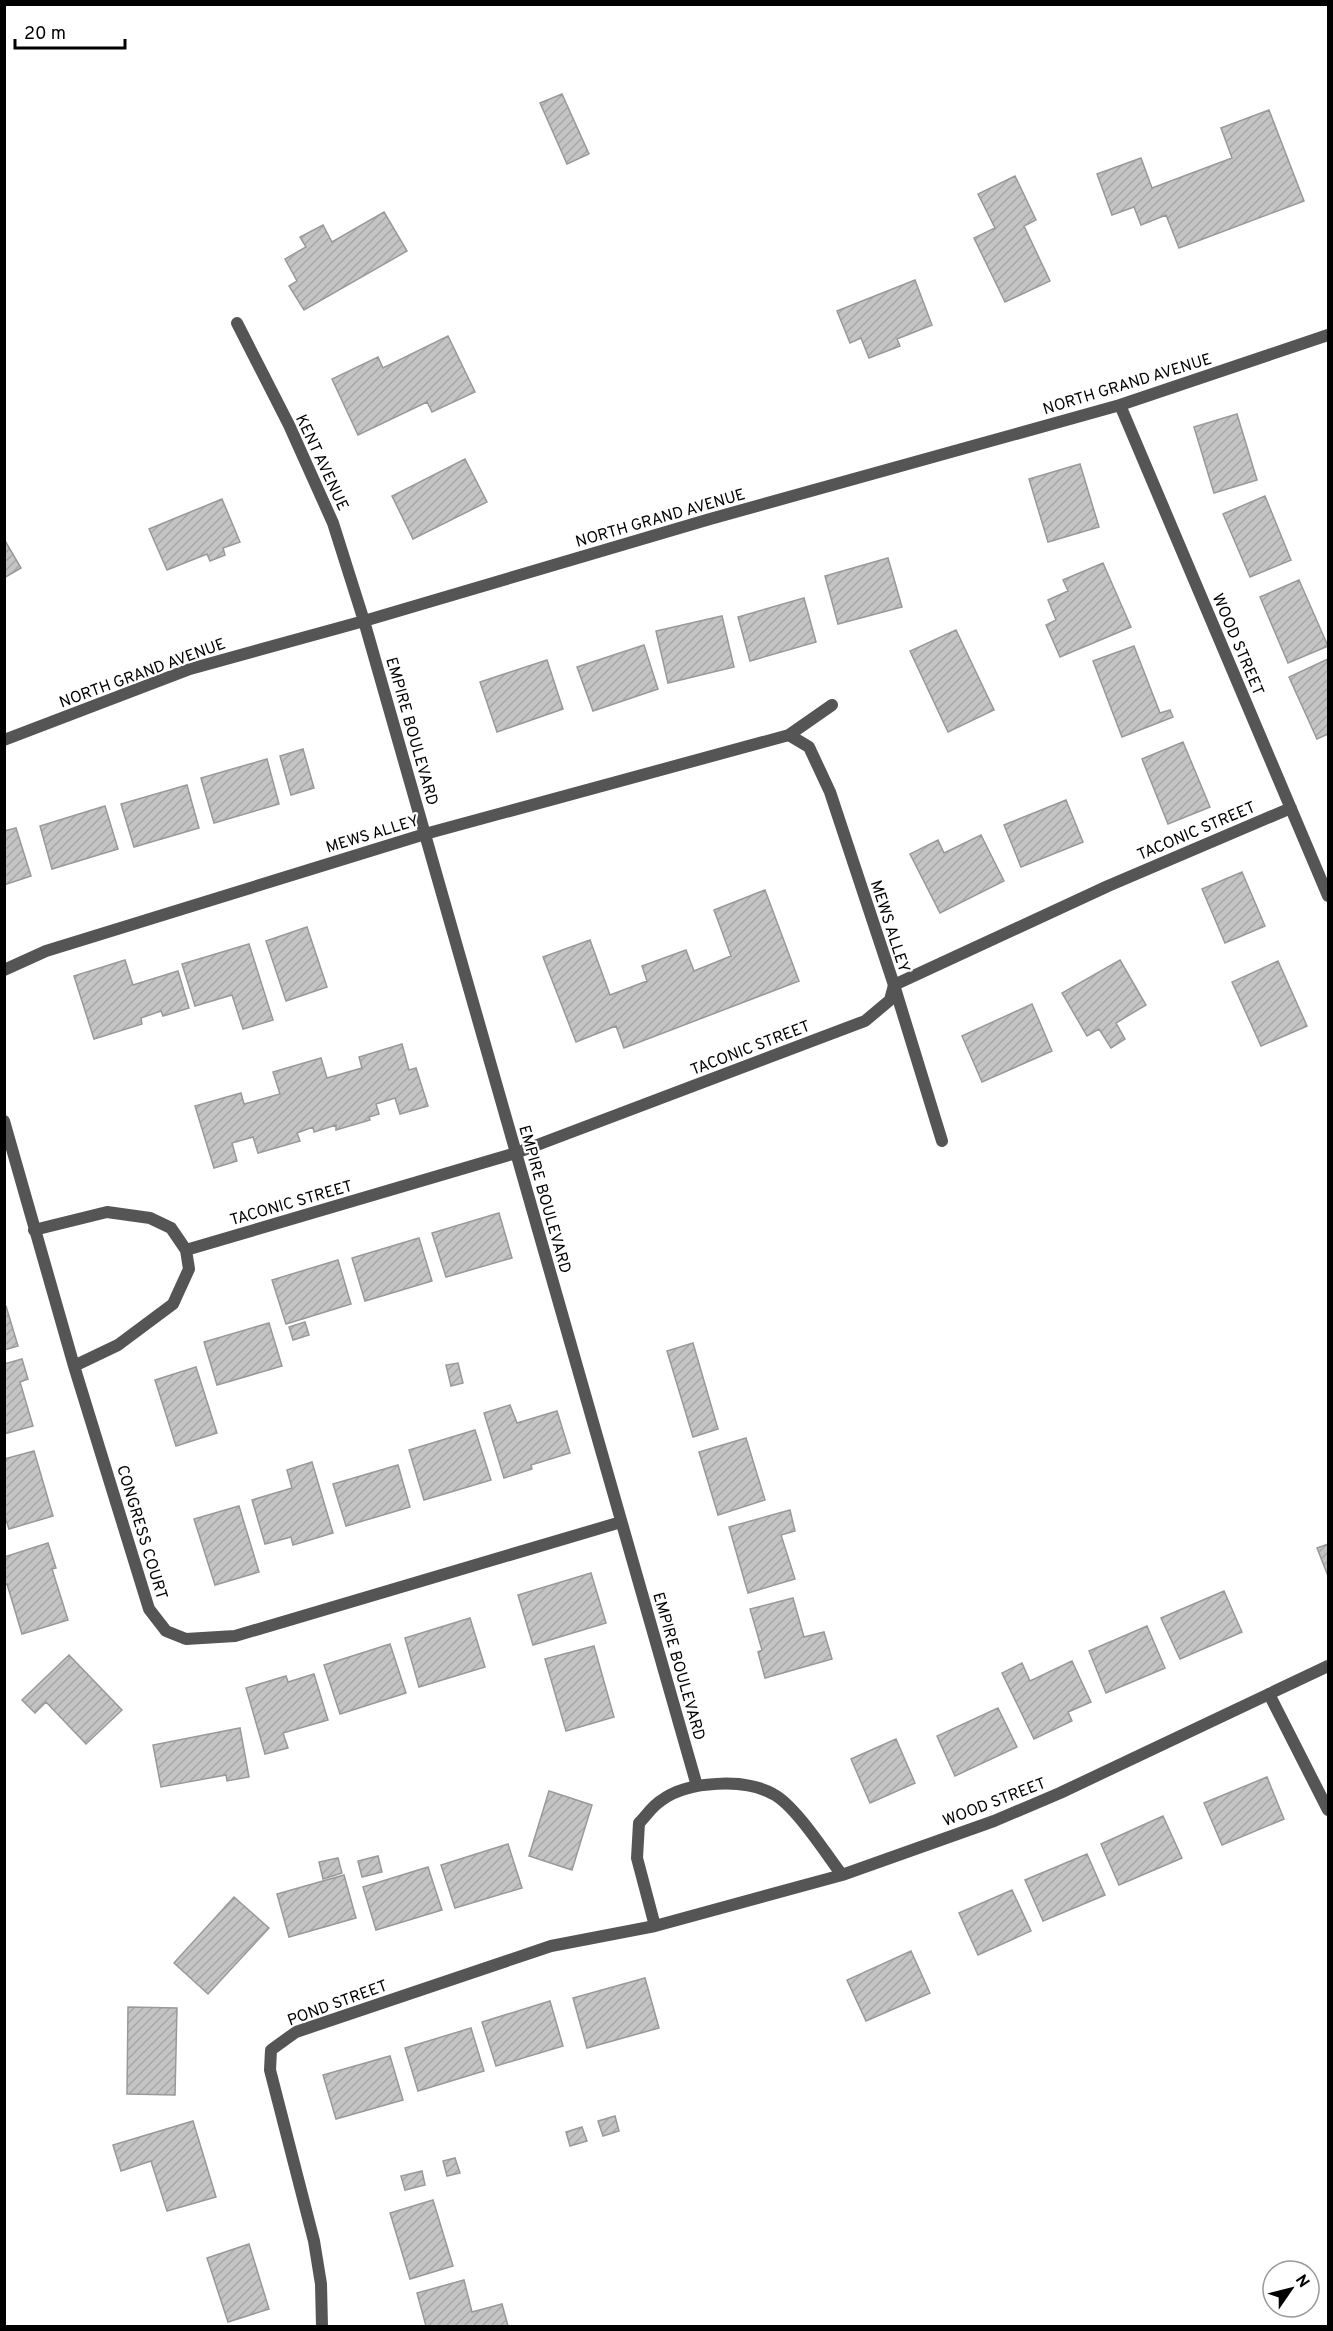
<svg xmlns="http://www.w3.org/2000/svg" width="1333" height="2331" viewBox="0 0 1333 2331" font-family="Overpass,sans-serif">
<defs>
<pattern id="building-hatch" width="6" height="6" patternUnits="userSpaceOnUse" patternTransform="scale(1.5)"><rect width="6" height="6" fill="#c4c4c4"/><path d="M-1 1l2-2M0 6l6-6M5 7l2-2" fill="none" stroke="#a7a7a7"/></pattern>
</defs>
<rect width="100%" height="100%" fill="#fff"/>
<path fill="url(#building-hatch)" stroke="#999" stroke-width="1.5" d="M 562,94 L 589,154 L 567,164 L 540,103 Z
M 1269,110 L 1304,201 L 1179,248 L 1166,215 L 1141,225 L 1134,207 L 1112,215 L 1097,174 L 1141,158 L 1152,188 L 1232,158 L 1221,128 Z
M 1015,176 L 1036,220 L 1024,226 L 1050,281 L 1005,302 L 974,238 L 995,228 L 978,194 Z
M 384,212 L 407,251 L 304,310 L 289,286 L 297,281 L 285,259 L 306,247 L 300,237 L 323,225 L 332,242 Z
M 915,280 L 932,325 L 897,339 L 900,346 L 869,358 L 861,338 L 850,343 L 837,311 Z
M 448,336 L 475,392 L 432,412 L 427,402 L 358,435 L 332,379 L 378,357 L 383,368 Z
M 1237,414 L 1257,480 L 1214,493 L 1194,427 Z
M 465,459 L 487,502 L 413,539 L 392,496 Z
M 1080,464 L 1099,527 L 1048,542 L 1029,479 Z
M 1265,496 L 1291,560 L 1250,577 L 1223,514 Z
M 222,499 L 240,542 L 223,548 L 225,555 L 210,561 L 207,554 L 167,570 L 149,529 Z
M 4,539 L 21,568 L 4,578 Z
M 888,558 L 902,607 L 838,624 L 825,576 Z
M 1103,563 L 1131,627 L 1060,657 L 1046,625 L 1056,620 L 1048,600 L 1068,591 L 1063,580 Z
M 1299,580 L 1328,646 L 1288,663 L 1260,597 Z
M 804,598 L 816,642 L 750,661 L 738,617 Z
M 722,616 L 734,667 L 668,683 L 656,631 Z
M 956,630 L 994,710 L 948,732 L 910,651 Z
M 644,645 L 658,689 L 593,711 L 577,667 Z
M 1134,646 L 1160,713 L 1170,710 L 1173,717 L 1122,737 L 1093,661 Z
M 1328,659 L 1328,734 L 1317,739 L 1289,677 Z
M 547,660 L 563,709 L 497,732 L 480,682 Z
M 1183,742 L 1210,807 L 1168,824 L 1142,759 Z
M 303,749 L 314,788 L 291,795 L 280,756 Z
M 267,759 L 279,804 L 214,823 L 201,778 Z
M 187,785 L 199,828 L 134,847 L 121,804 Z
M 1066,800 L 1083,842 L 1021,867 L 1004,825 Z
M 105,806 L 118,849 L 52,869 L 40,826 Z
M 16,828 L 31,876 L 4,885 L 4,831 Z
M 981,835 L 1004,881 L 940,913 L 910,854 L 938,840 L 944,853 Z
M 1242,872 L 1265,926 L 1225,943 L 1202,889 Z
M 765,890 L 799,981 L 624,1048 L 616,1026 L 576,1042 L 543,957 L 590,940 L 610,995 L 647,981 L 642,966 L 686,950 L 694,971 L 731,956 L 714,910 Z
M 307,927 L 327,987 L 286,1001 L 266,941 Z
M 249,944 L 273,1020 L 243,1029 L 232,995 L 195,1006 L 182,964 Z
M 125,960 L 133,985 L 178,971 L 189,1008 L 163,1016 L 161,1011 L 141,1018 L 142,1024 L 94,1039 L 74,976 Z
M 1120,960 L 1146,1005 L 1116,1023 L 1125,1039 L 1111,1048 L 1099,1029 L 1087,1036 L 1062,993 Z
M 1278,961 L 1307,1026 L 1261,1046 L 1232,982 Z
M 1032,1004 L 1052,1051 L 982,1082 L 962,1036 Z
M 402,1044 L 409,1070 L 416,1068 L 428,1106 L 400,1114 L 395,1098 L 376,1104 L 379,1114 L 369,1117 L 370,1120 L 336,1130 L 336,1125 L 314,1132 L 313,1127 L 297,1133 L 300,1141 L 258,1153 L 253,1137 L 232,1143 L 237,1161 L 214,1168 L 195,1106 L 241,1093 L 244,1104 L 280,1094 L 273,1072 L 321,1058 L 327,1078 L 362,1068 L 359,1057 Z
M 499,1213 L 512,1258 L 446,1277 L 432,1233 Z
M 419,1238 L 432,1281 L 365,1301 L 352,1258 Z
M 338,1260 L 351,1304 L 286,1324 L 272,1280 Z
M 4,1306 L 6,1306 L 18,1346 L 4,1350 Z
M 305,1322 L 309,1335 L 293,1340 L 289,1327 Z
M 269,1323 L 282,1366 L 217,1385 L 204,1342 Z
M 693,1343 L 718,1429 L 693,1437 L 667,1351 Z
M 22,1359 L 28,1379 L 20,1382 L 33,1426 L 4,1434 L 4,1364 Z
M 458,1363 L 463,1383 L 451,1386 L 446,1365 Z
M 196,1367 L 217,1433 L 176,1446 L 155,1380 Z
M 510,1405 L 517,1423 L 557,1411 L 570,1453 L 531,1465 L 532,1469 L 504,1478 L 484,1413 Z
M 475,1430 L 491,1480 L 424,1500 L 409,1450 Z
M 746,1438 L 765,1500 L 718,1515 L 699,1452 Z
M 34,1451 L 53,1516 L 9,1529 L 4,1514 L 4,1459 Z
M 312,1462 L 333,1533 L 293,1545 L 291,1537 L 265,1544 L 252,1500 L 292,1488 L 287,1470 Z
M 398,1465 L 410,1507 L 346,1526 L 333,1484 Z
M 239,1506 L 259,1572 L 215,1585 L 194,1519 Z
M 790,1510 L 795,1531 L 781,1535 L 795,1579 L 748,1593 L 729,1527 Z
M 48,1543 L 56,1568 L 52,1569 L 68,1620 L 22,1634 L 7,1584 L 4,1585 L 4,1557 Z
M 1328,1544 L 1328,1576 L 1317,1548 Z
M 591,1573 L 606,1623 L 533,1645 L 518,1595 Z
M 1224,1591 L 1242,1632 L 1180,1659 L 1161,1618 Z
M 793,1598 L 804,1637 L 824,1632 L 832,1659 L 765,1678 L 758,1652 L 762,1650 L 750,1609 Z
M 470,1618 L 485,1667 L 419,1687 L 405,1638 Z
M 1147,1626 L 1165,1668 L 1106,1693 L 1089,1651 Z
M 390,1644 L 406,1693 L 340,1714 L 324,1665 Z
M 594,1646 L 614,1717 L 566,1731 L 545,1659 Z
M 69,1655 L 122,1710 L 86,1744 L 46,1702 L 35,1713 L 22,1700 Z
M 1072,1661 L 1091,1702 L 1068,1712 L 1072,1721 L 1034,1739 L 1002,1673 L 1022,1663 L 1030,1681 Z
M 314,1674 L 328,1720 L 283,1733 L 288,1748 L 265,1754 L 246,1688 L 286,1676 L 288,1682 Z
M 998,1708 L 1017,1747 L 955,1776 L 937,1736 Z
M 240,1728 L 249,1777 L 227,1781 L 226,1775 L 161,1787 L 153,1745 Z
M 896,1739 L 915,1783 L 870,1803 L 851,1759 Z
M 1267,1777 L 1284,1819 L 1222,1845 L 1204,1803 Z
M 549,1791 L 592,1805 L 572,1870 L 529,1856 Z
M 1163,1816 L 1182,1858 L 1119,1885 L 1101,1844 Z
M 508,1844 L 522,1888 L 455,1908 L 441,1865 Z
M 1087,1854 L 1105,1895 L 1043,1921 L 1025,1880 Z
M 378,1856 L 382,1872 L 362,1877 L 358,1861 Z
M 338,1858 L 342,1873 L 323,1879 L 319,1862 Z
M 428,1867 L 442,1910 L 376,1930 L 363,1887 Z
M 344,1875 L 356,1918 L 289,1937 L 277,1894 Z
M 1012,1890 L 1031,1931 L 978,1955 L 959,1913 Z
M 234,1897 L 269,1928 L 208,1994 L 174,1963 Z
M 911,1951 L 930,1993 L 866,2021 L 847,1980 Z
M 645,1978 L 659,2028 L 587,2048 L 573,1998 Z
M 550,2001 L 563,2046 L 496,2066 L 482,2022 Z
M 128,2007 L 177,2008 L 175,2095 L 127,2094 Z
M 471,2028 L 484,2071 L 418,2091 L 405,2048 Z
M 390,2056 L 403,2100 L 336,2119 L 323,2075 Z
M 615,2116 L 619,2131 L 603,2136 L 598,2121 Z
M 193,2121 L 216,2197 L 167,2211 L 151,2161 L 121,2171 L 113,2145 Z
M 582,2127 L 587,2141 L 570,2146 L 566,2132 Z
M 455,2158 L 460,2173 L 447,2176 L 443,2161 Z
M 422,2171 L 425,2185 L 405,2190 L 401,2176 Z
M 433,2200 L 453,2266 L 410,2279 L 390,2213 Z
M 249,2244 L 269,2309 L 228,2322 L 207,2258 Z
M 464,2280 L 472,2312 L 502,2304 L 508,2326 L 426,2326 L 417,2293 Z"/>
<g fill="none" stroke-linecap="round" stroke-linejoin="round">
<path stroke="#555" stroke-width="12" d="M 789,735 L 809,747 L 830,792 L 894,985 L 942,1141
M 1269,1694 L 1328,1810"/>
<path stroke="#555" stroke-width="12" d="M 237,323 L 289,425 L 333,523 L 364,621 L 697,1786
M 1120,405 L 1328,896
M 4,740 L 190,669 L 364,621 L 710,519 L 1120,405 L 1328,335
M 4,970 L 46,951 L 425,834 L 789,735 L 832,705
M 4,1121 L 74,1366 L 149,1609 L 166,1631 L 186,1639 L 235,1636 L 621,1522
M 34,1230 L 107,1212 L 150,1218 L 171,1228 L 186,1250 L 189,1269 L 173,1304 L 118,1345 L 74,1366
M 186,1250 L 516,1153 L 865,1021 L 890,1000 L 894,985 L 1108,886 L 1291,808
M 655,1926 L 637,1858 L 639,1823 C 646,1816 653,1805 662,1800 C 688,1781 745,1778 773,1794 C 795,1805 826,1854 842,1875
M 322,2326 L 321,2284 L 314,2241 L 270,2070 L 271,2050 L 296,2032 L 551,1946 L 655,1926 L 842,1875 L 994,1821 L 1060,1793 L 1328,1666"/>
</g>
<g text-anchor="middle" stroke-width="4.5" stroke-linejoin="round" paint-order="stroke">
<g font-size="16" fill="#000" stroke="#fff">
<text transform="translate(1127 383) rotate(-17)" y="6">NORTH GRAND AVENUE</text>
<text transform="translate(323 462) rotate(65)" y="6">KENT AVENUE</text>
<text transform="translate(660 517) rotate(-16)" y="6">NORTH GRAND AVENUE</text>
<text transform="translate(1239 644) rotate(67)" y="6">WOOD STREET</text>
<text transform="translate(142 672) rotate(-20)" y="6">NORTH GRAND AVENUE</text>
<text transform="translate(413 731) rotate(74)" y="6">EMPIRE BOULEVARD</text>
<text transform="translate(1196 830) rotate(-23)" y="6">TACONIC STREET</text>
<text transform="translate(372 833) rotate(-17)" y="6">MEWS ALLEY</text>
<text transform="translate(891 926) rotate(72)" y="6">MEWS ALLEY</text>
<text transform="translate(750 1047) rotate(-21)" y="6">TACONIC STREET</text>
<text transform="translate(546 1199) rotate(74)" y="6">EMPIRE BOULEVARD</text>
<text transform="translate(291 1202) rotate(-16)" y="6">TACONIC STREET</text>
<text transform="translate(143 1532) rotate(73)" y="6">CONGRESS COURT</text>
<text transform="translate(680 1666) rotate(74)" y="6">EMPIRE BOULEVARD</text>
<text transform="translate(994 1801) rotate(-21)" y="6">WOOD STREET</text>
<text transform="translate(337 2002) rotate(-20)" y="6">POND STREET</text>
</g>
</g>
<rect width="1333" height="2331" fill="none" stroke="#000000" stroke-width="12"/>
<g transform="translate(1291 2289) rotate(55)"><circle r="28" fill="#ffffff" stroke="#999999" stroke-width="1.5"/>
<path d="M0-4.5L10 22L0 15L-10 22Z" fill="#000000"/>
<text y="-9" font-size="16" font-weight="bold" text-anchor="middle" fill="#000000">N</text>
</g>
<path d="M15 39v9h110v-9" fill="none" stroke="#000000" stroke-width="3"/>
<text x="24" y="39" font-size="18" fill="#000000" stroke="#ffffff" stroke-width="4.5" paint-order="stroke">20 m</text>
</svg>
